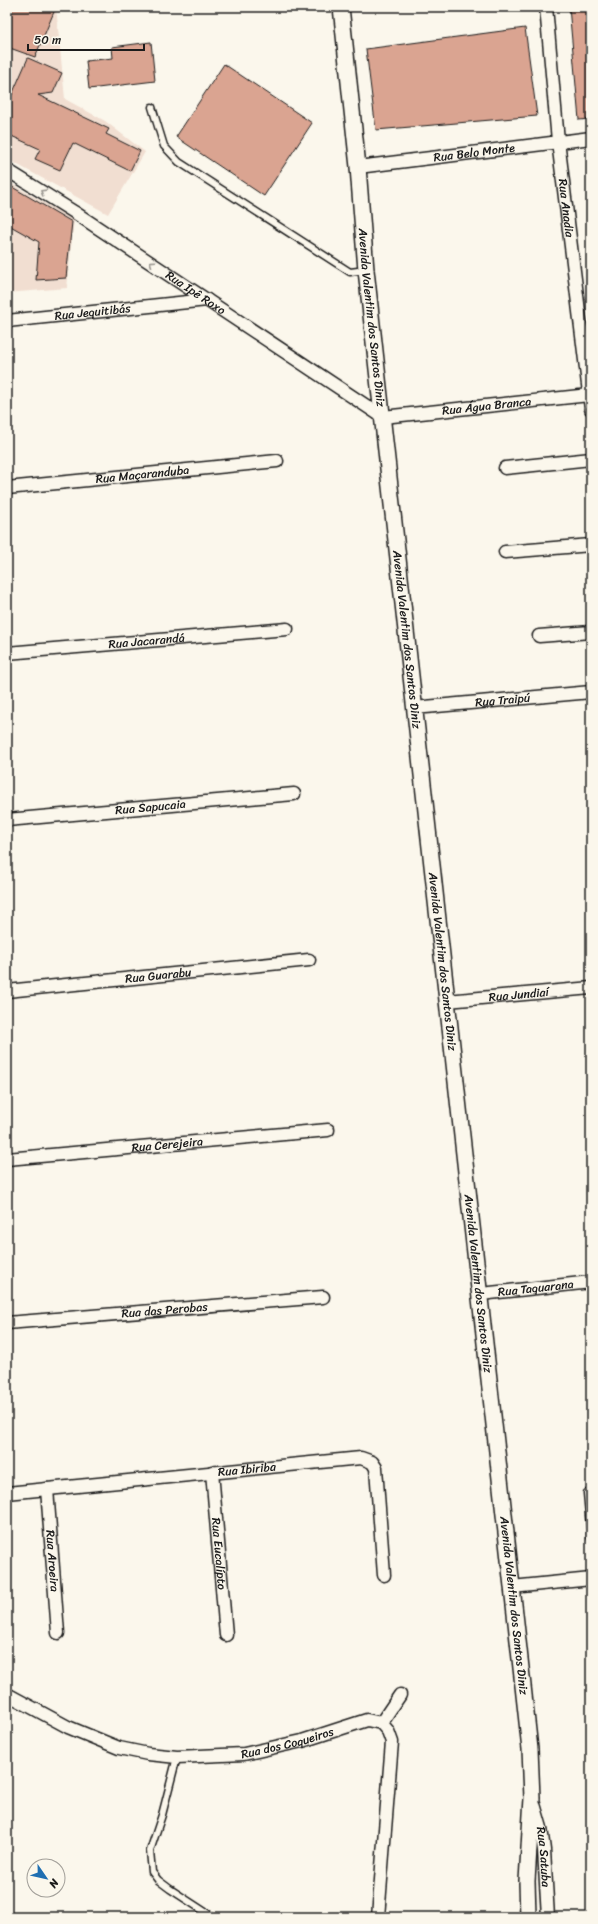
<svg xmlns="http://www.w3.org/2000/svg" width="598" height="1924" viewBox="0 0 598 1924" font-family="Sriracha,sans-serif">
<rect width="100%" height="100%" fill="#fbf7ec"/>
<filter id="ink" filterUnits="userSpaceOnUse"><feTurbulence type="fractalNoise" baseFrequency=".025" numOctaves="2"/><feDisplacementMap in="SourceGraphic" scale="8" xChannelSelector="R" yChannelSelector="G"/><feConvolveMatrix kernelMatrix="1 2 1 2 8 2 1 2 1" color-interpolation-filters="sRGB"/></filter>
<g filter="url(#ink)">
<path fill="#f1ded1" d="M 7,7 L 56,7 L 65,99 L 105,121 L 145,152 L 108,214 L 7,159 Z
M 7,181 L 74,220 L 67,288 L 7,293 Z"/>
<path fill="#daa491" stroke="#1c1c1c" d="M 7,7 L 56,7 L 35,57 L 7,47 Z
M 569,7 L 591,7 L 591,119 L 579,120 Z
M 525,28 L 537,116 L 376,130 L 366,49 Z
M 151,42 L 155,81 L 89,89 L 86,61 L 113,58 L 112,47 Z
M 28,58 L 62,73 L 53,93 L 38,95 L 109,129 L 106,134 L 140,151 L 130,171 L 73,143 L 60,170 L 35,159 L 40,149 L 7,134 L 7,106 Z
M 224,64 L 312,123 L 264,196 L 176,137 Z
M 7,184 L 72,222 L 66,278 L 36,280 L 39,242 L 7,224 Z"/>
<g fill="none" stroke-linecap="round" stroke-linejoin="round">
<defs>
<path id="service" d="M 152,107 L 164,146 L 179,162 L 350,272 L 366,270
M 587,1493 L 591,1538
M 177,1757 L 162,1815 L 150,1851 L 152,1872 L 158,1880 L 170,1889 L 213,1917"/>
<g id="minor">
<path id="s1" d="M 546,7 L 558,141 L 591,409"/>
<path id="s2" d="M 358,167 L 591,138"/>
<path id="s3" d="M 7,170 L 74,212 L 383,417 L 589,395"/>
<path id="s4" d="M 7,321 L 207,300"/>
<path d="M 505,468 L 591,459"/>
<path id="s5" d="M 7,488 L 277,461"/>
<path d="M 505,552 L 591,545"/>
<path d="M 539,636 L 591,632"/>
<path id="s6" d="M 7,653 L 287,629"/>
<path id="s7" d="M 414,708 L 591,692"/>
<path id="s8" d="M 7,820 L 294,794"/>
<path id="s9" d="M 7,991 L 309,960"/>
<path id="s10" d="M 447,1001 L 591,988"/>
<path id="s11" d="M 7,1159 L 328,1130"/>
<path id="s12" d="M 481,1294 L 591,1282"/>
<path id="s13" d="M 7,1323 L 323,1297"/>
<path id="s14" d="M 212,1472 L 226,1635"/>
<path id="s15" d="M 47,1489 L 58,1633"/>
<path id="s16" d="M 7,1493 L 361,1458 L 372,1462 L 376,1468 L 384,1575"/>
<path d="M 512,1587 L 591,1579"/>
<path id="s17" d="M 7,1694 L 68,1727 L 119,1748 L 148,1754 L 177,1757 L 244,1754 L 302,1741 L 367,1720 L 381,1723 L 388,1731 L 392,1742 L 378,1917"/>
<path d="M 381,1723 L 400,1695"/>
<path id="s18" d="M 534,1804 L 541,1828 L 544,1850 L 548,1917"/>
</g>
<g id="tertiary">
<path id="s19" d="M 341,7 L 358,167 L 366,270 L 530,1749 L 532,1798 L 527,1881 L 528,1917"/>
</g>
</defs>
<use href="#service" stroke="#1c1c1c" stroke-width="9"/>
<use href="#minor" stroke="#1c1c1c" stroke-width="15"/>
<use href="#tertiary" stroke="#1c1c1c" stroke-width="18"/>
<use href="#service" stroke="#fbf7ec" stroke-width="6"/>
<use href="#minor" stroke="#fbf7ec" stroke-width="12"/>
<use href="#tertiary" stroke="#fbf7ec" stroke-width="15"/>
</g>
<defs><path id="oneway-chevron" d="M-2-3.5L2.5 0L-2 3.5" fill="none" stroke-width="1.6" stroke-linecap="round" stroke-linejoin="round"/></defs>
<g stroke="#97948e">
<use href="#oneway-chevron" transform="translate(43 192) rotate(-148)"/>
<use href="#oneway-chevron" transform="translate(152 263) rotate(-146)"/>
</g>
</g>
<g text-anchor="middle" stroke-width="3" stroke-linejoin="round" paint-order="stroke">
<g font-size="12" fill="#1c1c1c" stroke="#fbf7ec">
<text dy="4" stroke="none"><textPath href="#s2" startOffset="117">Rua Belo Monte</textPath></text>
<text dy="4" stroke="none"><textPath href="#s1" startOffset="202">Rua Anadia</textPath></text>
<text dy="4" stroke="none"><textPath href="#s3" startOffset="225">Rua Ipê Roxo</textPath></text>
<text dy="4" stroke="none"><textPath href="#s4" startOffset="86">Rua Jequitibás</textPath></text>
<text dy="4" stroke="none"><textPath href="#s19" startOffset="312">Avenida Valentim dos Santos Diniz</textPath></text>
<text dy="4" stroke="none"><textPath href="#s3" startOffset="554">Rua Água Branca</textPath></text>
<text dy="4" stroke="none"><textPath href="#s5" startOffset="136">Rua Maçaranduba</textPath></text>
<text dy="4" stroke="none"><textPath href="#s19" startOffset="636">Avenida Valentim dos Santos Diniz</textPath></text>
<text dy="4" stroke="none"><textPath href="#s6" startOffset="140">Rua Jacarandá</textPath></text>
<text dy="4" stroke="none"><textPath href="#s7" startOffset="89">Rua Traipú</textPath></text>
<text dy="4" stroke="none"><textPath href="#s8" startOffset="144">Rua Sapucaia</textPath></text>
<text dy="4" stroke="none"><textPath href="#s19" startOffset="960">Avenida Valentim dos Santos Diniz</textPath></text>
<text dy="4" stroke="none"><textPath href="#s9" startOffset="152">Rua Guarabu</textPath></text>
<text dy="4" stroke="none"><textPath href="#s10" startOffset="72">Rua Jundiaí</textPath></text>
<text dy="4" stroke="none"><textPath href="#s11" startOffset="161">Rua Cerejeira</textPath></text>
<text dy="4" stroke="none"><textPath href="#s19" startOffset="1284">Avenida Valentim dos Santos Diniz</textPath></text>
<text dy="4" stroke="none"><textPath href="#s12" startOffset="55">Rua Taquarana</textPath></text>
<text dy="4" stroke="none"><textPath href="#s13" startOffset="158">Rua das Perobas</textPath></text>
<text dy="4" stroke="none"><textPath href="#s16" startOffset="241">Rua Ibiriba</textPath></text>
<text dy="4" stroke="none"><textPath href="#s14" startOffset="82">Rua Eucalípto</textPath></text>
<text dy="4" stroke="none"><textPath href="#s15" startOffset="72">Rua Aroeira</textPath></text>
<text dy="4" stroke="none"><textPath href="#s19" startOffset="1608">Avenida Valentim dos Santos Diniz</textPath></text>
<text dy="4" stroke="none"><textPath href="#s17" startOffset="295">Rua dos Coqueiros</textPath></text>
<text dy="4" stroke="none"><textPath href="#s18" startOffset="54">Rua Satuba</textPath></text>
</g>
</g>
<rect width="598" height="1924" fill="none" stroke="#fbf7ec" stroke-width="24"/>
<rect x="12" y="12" width="574" height="1900" fill="none" stroke="#1c1c1c" stroke-width="1.5" filter="url(#ink)"/>
<g transform="translate(46 1878) rotate(124)"><circle r="19" fill="#fbf7ec" stroke="#a29f99"/>
<path d="M0-3L7 15L0 10L-7 15Z" fill="#1f6fb2"/>
<text y="-6" font-size="11" font-weight="bold" text-anchor="middle" fill="#1c1c1c">N</text>
</g>
<path d="M28 44v6h116v-6" fill="none" stroke="#1c1c1c" stroke-width="2"/>
<text x="34" y="44" font-size="12" fill="#1c1c1c" stroke="#fbf7ec" stroke-width="3" paint-order="stroke">50 m</text>
</svg>
